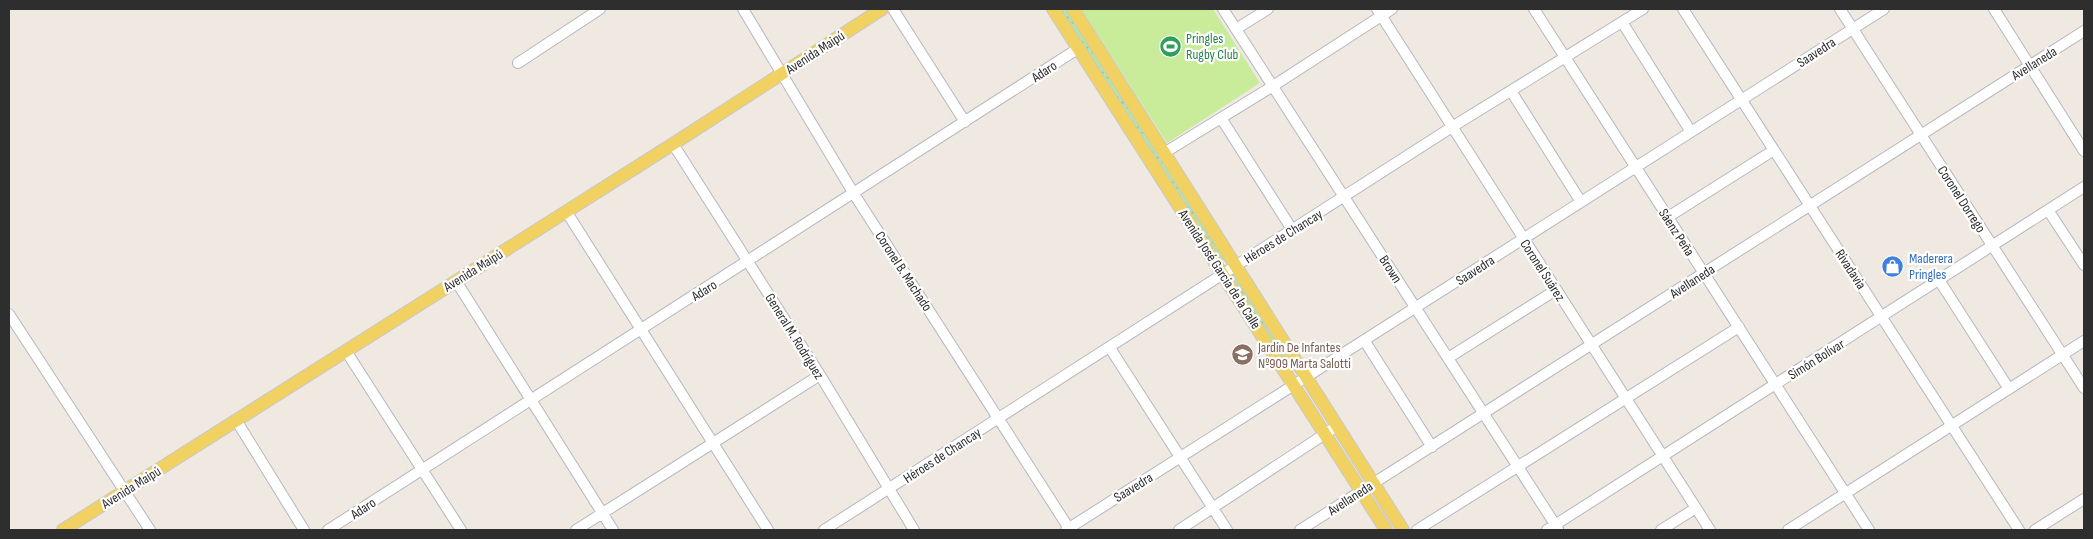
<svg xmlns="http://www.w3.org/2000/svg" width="2093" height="539" viewBox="0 0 2093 539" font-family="'Sofia Sans Condensed',sans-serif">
<defs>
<pattern id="grass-dots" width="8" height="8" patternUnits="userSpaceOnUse" patternTransform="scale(1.25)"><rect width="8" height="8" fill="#b6e59e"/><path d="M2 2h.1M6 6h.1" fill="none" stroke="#9dc588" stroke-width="1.8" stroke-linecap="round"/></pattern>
</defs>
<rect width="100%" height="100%" fill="#efe9e1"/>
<path fill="url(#grass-dots)" d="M 1059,9 L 1068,9 L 1226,259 L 1220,262 Z
M 1235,272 L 1296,367 L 1290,371 L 1229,276 Z"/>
<path fill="#c9ec9a" d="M 1081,9 L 1213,9 L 1260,83 L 1167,143 Z"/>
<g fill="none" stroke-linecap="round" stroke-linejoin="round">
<defs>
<path id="minor" d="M 743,9 L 854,194 L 1070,530
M 893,9 L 965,122
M 1223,9 L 1558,529
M 1377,9 L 1710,530
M 1534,9 L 1869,530
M 1683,9 L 2019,530
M 1840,9 L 2084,388
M 1994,9 L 2084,151
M 1622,22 L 1691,132
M 1236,29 L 1268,9
M 518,63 L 600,9
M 1511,91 L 1581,202
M 1221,118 L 1293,231
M 673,144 L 820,375 L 914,530
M 1164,153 L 1273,86 L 1392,9
M 2048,210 L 2084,265
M 566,211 L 768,530
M 1668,217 L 1774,150
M 1939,280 L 2009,389
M 456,281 L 613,530
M 9,314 L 150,530
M 1364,340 L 1432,447
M 1110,348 L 1227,530
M 346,351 L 461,530
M 1448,358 L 1556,290
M 236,420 L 304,530
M 328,530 L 1079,48
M 576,530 L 820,375
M 824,530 L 1452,127 L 1643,9
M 1066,530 L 1884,9
M 1179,530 L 1337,426
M 1300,530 L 2084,31
M 1417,530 L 1739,327
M 1547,530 L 2084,187
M 1661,530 L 1696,508
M 1788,530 L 2084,341
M 2035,530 L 2084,499"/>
<path id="major" d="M 1053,9 L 1386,530
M 1073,9 L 1403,530
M 63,530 L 673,144 L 882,9"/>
</defs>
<use href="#minor" stroke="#b4b7c1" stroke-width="12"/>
<use href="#major" stroke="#c9c9c9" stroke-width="14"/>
<use href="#minor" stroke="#fff" stroke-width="10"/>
<use href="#major" stroke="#f2d163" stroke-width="12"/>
</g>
<defs>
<symbol id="stadium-disc" viewBox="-11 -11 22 22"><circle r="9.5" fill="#2e9e5b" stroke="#fff"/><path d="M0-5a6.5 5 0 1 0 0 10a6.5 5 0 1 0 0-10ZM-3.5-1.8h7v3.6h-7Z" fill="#fff"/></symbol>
<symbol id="shop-disc" viewBox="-11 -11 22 22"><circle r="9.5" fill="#3f7fe0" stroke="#fff"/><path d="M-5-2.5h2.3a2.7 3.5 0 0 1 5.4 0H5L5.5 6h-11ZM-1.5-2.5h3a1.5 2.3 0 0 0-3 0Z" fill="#fff"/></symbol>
<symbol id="school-disc" viewBox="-11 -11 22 22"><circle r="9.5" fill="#8d6e63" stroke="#fff"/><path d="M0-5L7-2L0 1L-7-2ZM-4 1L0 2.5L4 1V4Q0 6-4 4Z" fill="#fff"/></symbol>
</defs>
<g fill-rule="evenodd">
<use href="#stadium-disc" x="1158" y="34" width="25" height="25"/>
<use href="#shop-disc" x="1880" y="254" width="25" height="25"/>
<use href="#school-disc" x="1230" y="342" width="25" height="25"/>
</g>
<g text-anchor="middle" stroke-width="4.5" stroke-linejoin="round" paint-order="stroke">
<g font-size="14" fill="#27864d" stroke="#fff" text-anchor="start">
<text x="1186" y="43">Pringles<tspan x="1186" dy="16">Rugby Club</tspan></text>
</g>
<g font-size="14" fill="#2e2e2e" stroke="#fff">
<text transform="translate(815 52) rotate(-33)" y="5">Avenida Maipú</text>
<text transform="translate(1816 52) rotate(-33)" y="5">Saavedra</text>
<text transform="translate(2034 63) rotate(-32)" y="5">Avellaneda</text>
<text transform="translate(1044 71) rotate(-33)" y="5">Adaro</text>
<text transform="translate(1962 199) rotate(57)" y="5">Coronel Dorrego</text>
<text transform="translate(1677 232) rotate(57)" y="5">Sáenz Peña</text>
<text transform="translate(1283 236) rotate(-32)" y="5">Héroes de Chancay</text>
<text transform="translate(1220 269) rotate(57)" y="5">Avenida José García de la Calle</text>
<text transform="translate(1391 269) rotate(57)" y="5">Brown</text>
<text transform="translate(1851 269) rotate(57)" y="5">Rivadavia</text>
<text transform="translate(473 270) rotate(-32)" y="5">Avenida Maipú</text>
<text transform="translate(1475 270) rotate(-33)" y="5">Saavedra</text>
<text transform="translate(1543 270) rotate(57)" y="5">Coronel Suárez</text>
<text transform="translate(904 271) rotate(57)" y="5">Coronel B. Machado</text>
<text transform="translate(1692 281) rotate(-33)" y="5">Avellaneda</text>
<text transform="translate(704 290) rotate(-32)" y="5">Adaro</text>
<text transform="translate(795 336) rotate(58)" y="5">General M. Rodríguez</text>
<text transform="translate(1816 359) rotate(-32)" y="5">Simón Bolívar</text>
<text transform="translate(942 455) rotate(-33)" y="5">Héroes de Chancay</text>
<text transform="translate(131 487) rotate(-32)" y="5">Avenida Maipú</text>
<text transform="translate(1133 487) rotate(-32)" y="5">Saavedra</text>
<text transform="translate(1350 498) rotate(-33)" y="5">Avellaneda</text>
<text transform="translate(363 508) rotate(-33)" y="5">Adaro</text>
</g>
<g font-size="14" fill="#366cbe" stroke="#fff" text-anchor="start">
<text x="1909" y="263">Maderera<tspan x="1909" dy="16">Pringles</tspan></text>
</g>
<g font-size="14" fill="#785e54" stroke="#fff" text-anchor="start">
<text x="1258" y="352">Jardín De Infantes<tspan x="1258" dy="16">Nº909 Marta Salotti</tspan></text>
</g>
</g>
<rect width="2093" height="539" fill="none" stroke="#2e2e2e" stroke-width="20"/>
</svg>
